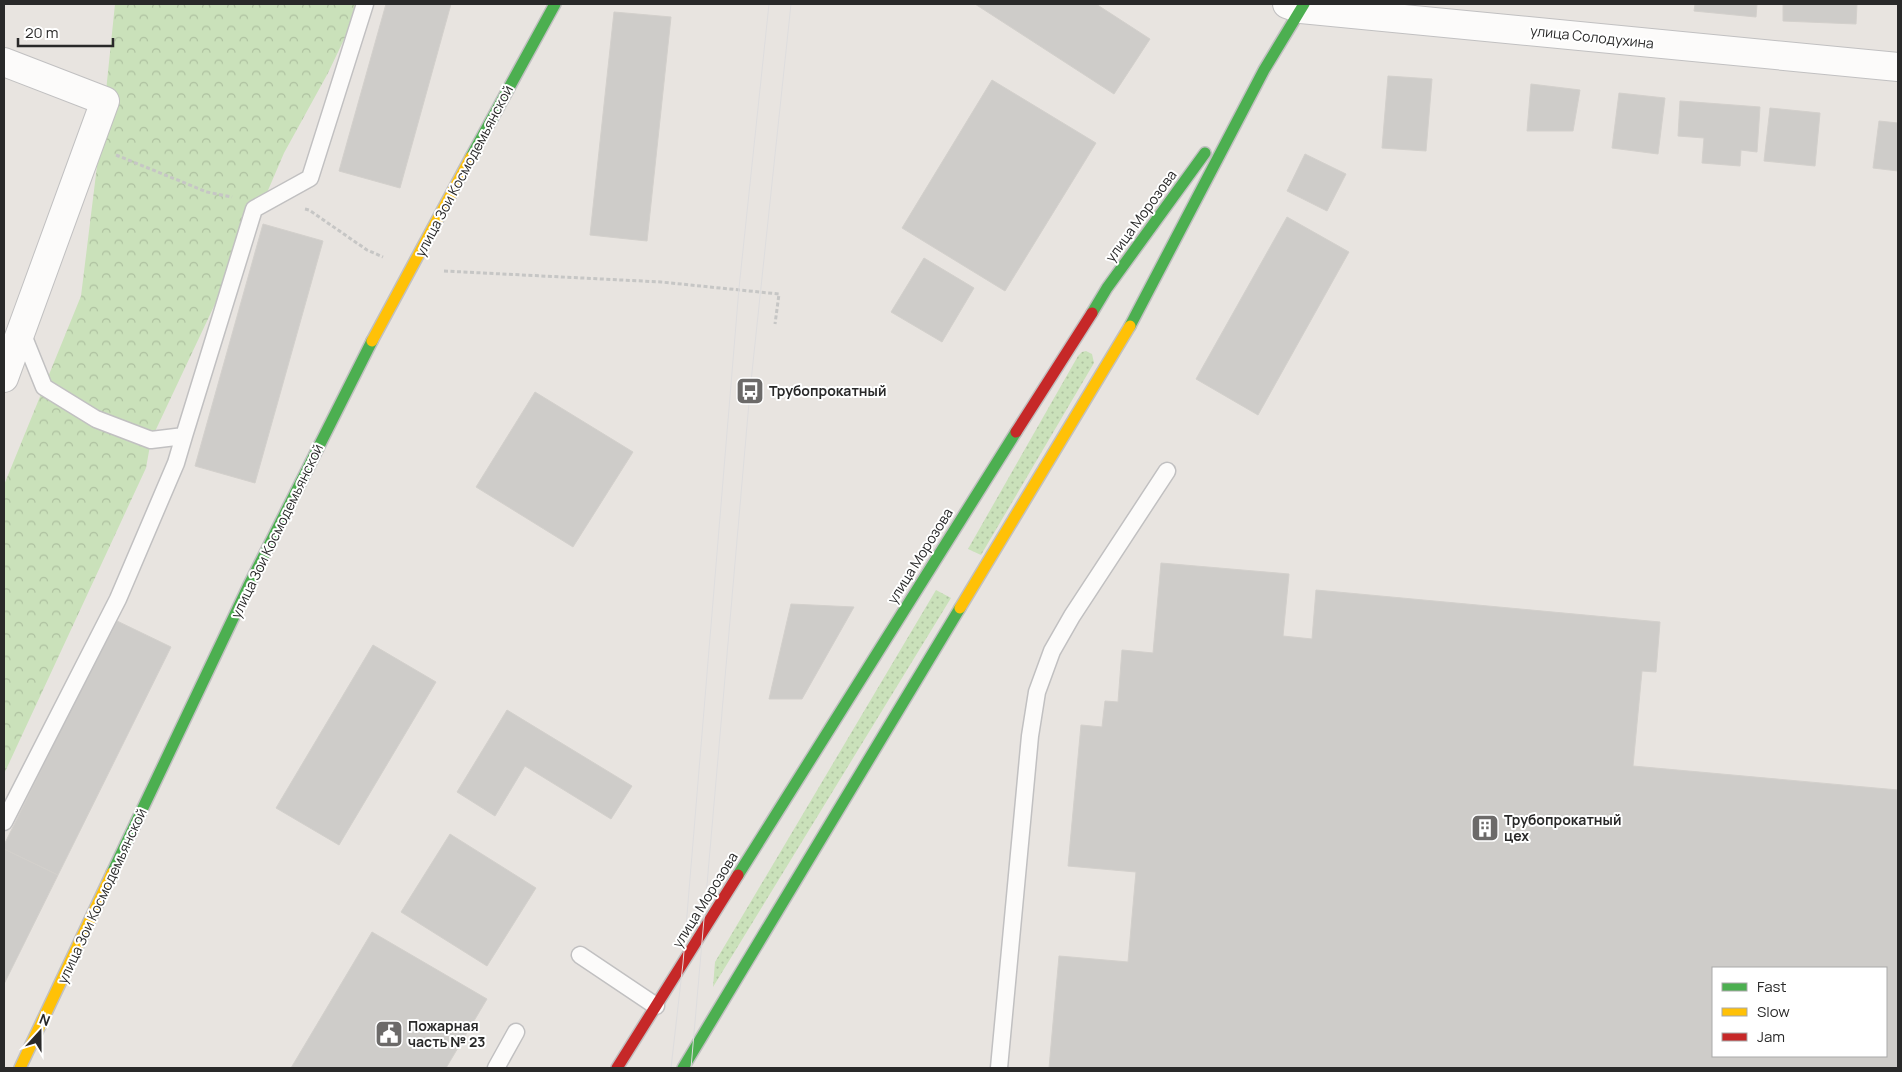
<svg xmlns="http://www.w3.org/2000/svg" width="1902" height="1072" viewBox="0 0 1902 1072" font-family="Manrope,sans-serif">
<defs>
<pattern id="green-dots" width="8" height="8" patternUnits="userSpaceOnUse" patternTransform="scale(1.25)"><rect width="8" height="8" fill="#cae1ba"/><path d="M2 2h.1M6 6h.1" fill="none" stroke="#aec1a0" stroke-width="1.8" stroke-linecap="round"/></pattern>
<pattern id="forest-crowns" width="20" height="18" patternUnits="userSpaceOnUse" patternTransform="scale(1.25)"><rect width="20" height="18" fill="#cae1ba"/><path d="M2 6a3 3 0 1 1 6 0M12 15a3 3 0 1 1 6 0" fill="none" stroke="#aec1a0"/></pattern>
</defs>
<rect width="100%" height="100%" fill="#e8e4e0"/>
<path fill="url(#green-dots)" d="M 1086,351 L 1092,354 L 1094,363 L 981,555 L 968,549 L 1078,356 L 1082,352 Z
M 936,590 L 951,598 L 713,987 L 715,962 Z"/>
<path fill="url(#forest-crowns)" d="M 115,4 L 361,4 L 328,73 L 284,153 L 263,202 L 151,440 L 146,468 L 4,774 L 4,485 L 81,296 L 105,101 Z"/>
<path fill="#ceccc9" stroke="#d3d0cc" fill-rule="evenodd" d="M 386,4 L 451,4 L 400,188 L 339,171 Z
M 975,4 L 1096,4 L 1150,39 L 1114,94 Z
M 1695,4 L 1757,4 L 1756,17 L 1694,11 Z
M 1783,4 L 1857,4 L 1856,24 L 1783,21 Z
M 614,12 L 671,17 L 647,241 L 590,235 Z
M 1388,76 L 1432,79 L 1426,151 L 1382,148 Z
M 992,80 L 1096,143 L 1005,291 L 902,228 Z
M 1531,84 L 1580,90 L 1573,131 L 1527,131 Z
M 1619,93 L 1665,98 L 1658,154 L 1612,148 Z
M 1680,101 L 1760,107 L 1757,152 L 1741,150 L 1740,166 L 1702,163 L 1704,138 L 1678,136 Z
M 1770,108 L 1820,113 L 1815,166 L 1764,161 Z
M 1879,121 L 1898,123 L 1898,171 L 1873,168 Z
M 1305,154 L 1346,174 L 1327,211 L 1287,191 Z
M 1287,217 L 1349,252 L 1258,415 L 1196,379 Z
M 263,224 L 323,241 L 255,483 L 195,466 Z
M 924,258 L 974,288 L 942,342 L 891,312 Z
M 535,392 L 633,452 L 573,547 L 476,487 Z
M 1161,563 L 1289,574 L 1283,636 L 1312,639 L 1316,590 L 1660,622 L 1656,672 L 1642,671 L 1633,766 L 1898,790 L 1898,1068 L 1049,1068 L 1059,956 L 1128,962 L 1136,872 L 1068,866 L 1081,725 L 1102,727 L 1105,701 L 1118,702 L 1122,650 L 1153,653 ZM 1713,968 L 1886,968 L 1886,1056 L 1713,1056 Z
M 791,604 L 854,607 L 802,699 L 769,699 Z
M 115,620 L 171,647 L 58,875 L 4,849 L 4,845 Z
M 373,645 L 436,682 L 339,845 L 276,808 Z
M 507,710 L 632,786 L 611,819 L 525,766 L 495,816 L 457,792 Z
M 450,834 L 536,888 L 487,966 L 401,912 Z
M 4,849 L 58,875 L 4,984 Z
M 372,932 L 487,999 L 446,1068 L 291,1068 Z"/>
<g fill="none" stroke-linecap="round" stroke-linejoin="round">
<defs>
<path id="lane" d="M 21,330 L 44,387 L 96,419 L 151,440 L 184,436 L 254,209 L 310,178 L 365,4
M 4,822 L 118,599 L 176,463 L 184,436
M 580,955 L 656,1006
M 496,1068 L 516,1032
M 999,1068 L 1030,736 L 1037,692 L 1052,651 L 1072,616 L 1167,471"/>
<path id="street" d="M 1287,4 L 1301,9 L 1898,67
M 4,62 L 105,101 L 4,378"/>
<path id="fast" d="M 471,157 L 555,4
M 1092,313 L 1107,288 L 1205,153
M 1130,326 L 1264,70 L 1304,4
M 112,873 L 248,587 L 372,341
M 738,875 L 1016,432
M 683,1068 L 960,608"/>
<path id="slow" d="M 372,341 L 471,157
M 960,608 L 1130,326
M 20,1068 L 112,873"/>
<path id="jam" d="M 1016,432 L 1092,313
M 617,1068 L 738,875"/>
</defs>
<use href="#lane" stroke="#c1c0c1" stroke-width="19"/>
<use href="#street" stroke="#c1c0c1" stroke-width="30"/>
<use href="#fast" stroke="#c1c0c1" stroke-width="14"/>
<use href="#slow" stroke="#c1c0c1" stroke-width="14"/>
<use href="#jam" stroke="#c1c0c1" stroke-width="14"/>
<path stroke="#c6c6c5" stroke-width="3" stroke-dasharray="4 2.5" stroke-linecap="butt" d="M 116,155 L 207,192 L 232,197
M 305,209 L 309,210 L 367,250 L 383,257
M 444,271 L 661,282 L 779,294 L 775,324"/>
<use href="#lane" stroke="#fcfbfa" stroke-width="16"/>
<use href="#street" stroke="#fcfbfa" stroke-width="28"/>
<use href="#fast" stroke="#4caf50" stroke-width="11"/>
<use href="#slow" stroke="#ffc107" stroke-width="11"/>
<use href="#jam" stroke="#c62828" stroke-width="11"/>
<path stroke="#deddde" stroke-width="1" d="M 671,1068 L 683,963 L 739,288 L 769,4
M 691,1068 L 750,391 L 791,4"/>
</g>
<defs>
<symbol id="bus-square" viewBox="-11 -11 22 22"><rect x="-9" y="-9" width="18" height="18" rx="4" fill="#6c6a69" stroke="#fff"/><path d="M-5-6H5V4H4V6H2V4H-2V6H-4V4H-5ZM-3.5-4V0h7V-4ZM-3.5 1.2v1.5H-2V1.2ZM2 1.2v1.5H3.5V1.2Z" fill="#fff"/></symbol>
<symbol id="building-square" viewBox="-11 -11 22 22"><rect x="-9" y="-9" width="18" height="18" rx="4" fill="#6c6a69" stroke="#fff"/><path d="M-4-6H4V6H1V3H-1V6H-4ZM-2.5-4.3h1.7v1.8h-1.7ZM.8-4.3h1.7v1.8H.8ZM-2.5-1h1.7V.8h-1.7ZM.8-1h1.7V.8H.8Z" fill="#fff"/></symbol>
<symbol id="civic-square" viewBox="-11 -11 22 22"><rect x="-9" y="-9" width="18" height="18" rx="4" fill="#6c6a69" stroke="#fff"/><path d="M-.6-6.5H3V-4.5H.6V-3L4-1V1h2V6H-6V1h2V-1L-.6-3ZM-1.2 2.5V6h2.4V2.5Z" fill="#fff"/></symbol>
</defs>
<g fill-rule="evenodd">
<use href="#bus-square" x="734" y="375" width="32" height="32"/>
<use href="#building-square" x="1469" y="812" width="32" height="32"/>
<use href="#civic-square" x="373" y="1018" width="32" height="32"/>
</g>
<g text-anchor="middle" stroke-width="4" stroke-linejoin="round" paint-order="stroke">
<g font-size="14" fill="#292929" stroke="#fff">
<text transform="translate(1592 37) rotate(6)" y="5">улица Солодухина</text>
<text transform="translate(464 171) rotate(-62)" y="5">улица Зои Космодемьянской</text>
<text transform="translate(1141 216) rotate(-54)" y="5">улица Морозова</text>
<text transform="translate(277 531) rotate(-64)" y="5">улица Зои Космодемьянской</text>
<text transform="translate(920 556) rotate(-58)" y="5">улица Морозова</text>
<text transform="translate(102 896) rotate(-65)" y="5">улица Зои Космодемьянской</text>
<text transform="translate(705 900) rotate(-58)" y="5">улица Морозова</text>
</g>
<g font-size="14" font-weight="bold" fill="#292929" stroke="#fff" text-anchor="start">
<text x="769" y="396">Трубопрокатный</text>
<text x="1504" y="825">Трубопрокатный<tspan x="1504" dy="16">цех</tspan></text>
<text x="408" y="1031">Пожарная<tspan x="408" dy="16">часть № 23</tspan></text>
</g>
</g>
<rect width="1902" height="1072" fill="none" stroke="#292929" stroke-width="10"/>
<rect x="1712" y="967" width="175" height="90" fill="#ffffff" stroke="#a9a9a9"/>
<rect x="1722" y="983" width="25" height="8" fill="#4caf50" stroke="#a9a9a9"/>
<text x="1757" y="992" font-size="15" fill="#292929">Fast</text>
<rect x="1722" y="1008" width="25" height="8" fill="#ffc107" stroke="#a9a9a9"/>
<text x="1757" y="1017" font-size="15" fill="#292929">Slow</text>
<rect x="1722" y="1033" width="25" height="8" fill="#c62828" stroke="#a9a9a9"/>
<text x="1757" y="1042" font-size="15" fill="#292929">Jam</text>
<g transform="translate(40 1032) rotate(21)" stroke="#ffffff" stroke-width="4" paint-order="stroke">
<path d="M0-4L9 19L0 12L-9 19Z" fill="#292929"/>
<text y="-8" font-size="14" font-weight="bold" text-anchor="middle" fill="#292929">N</text>
</g>
<path d="M18 38v8h95v-8" fill="none" stroke="#292929" stroke-width="2.5"/>
<text x="25" y="38" font-size="15" fill="#292929" stroke="#ffffff" stroke-width="4" paint-order="stroke">20 m</text>
</svg>
